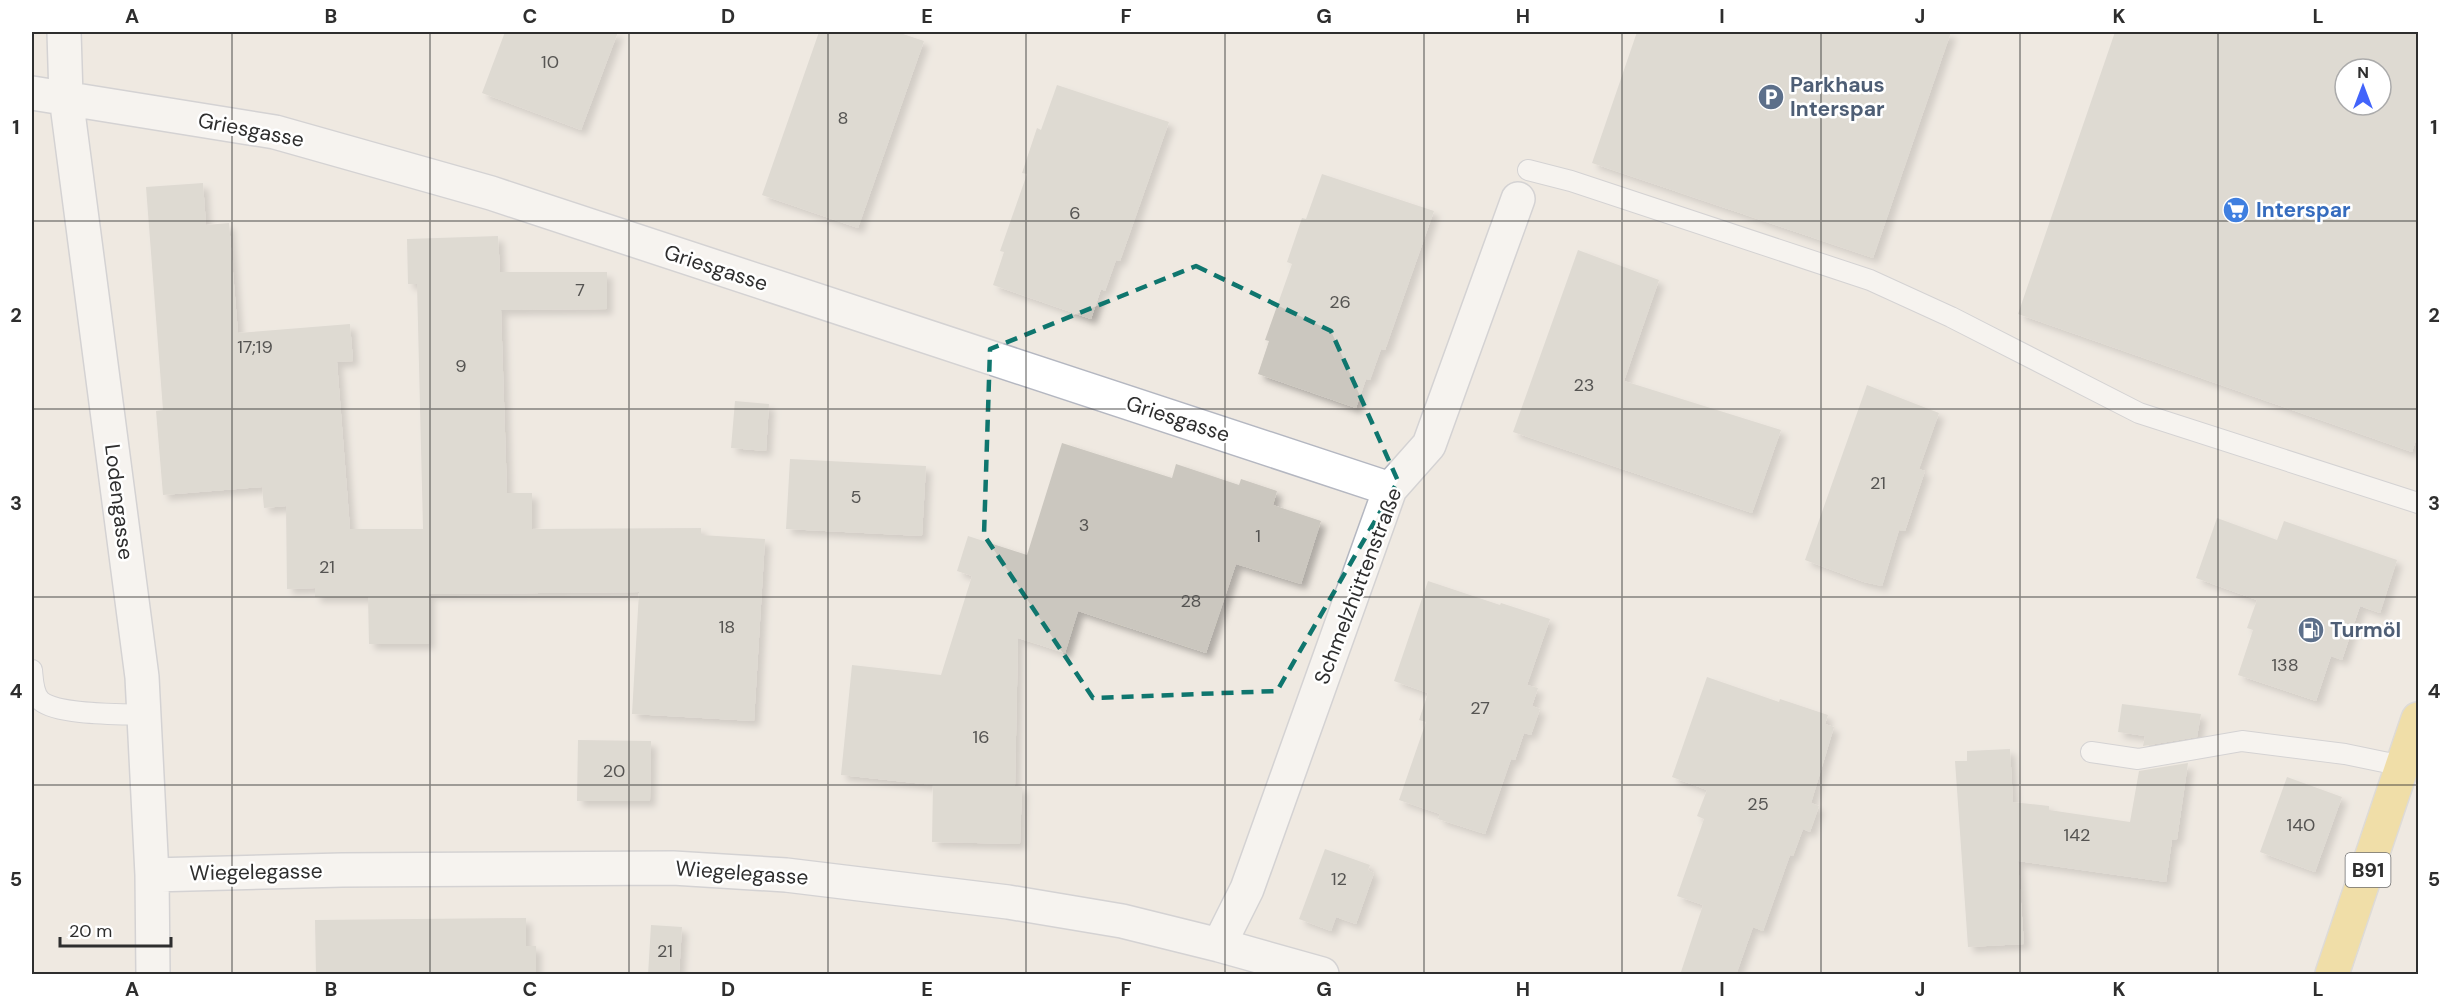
<svg xmlns="http://www.w3.org/2000/svg" width="2450" height="1006" viewBox="0 0 2450 1006" font-family="'DM Sans',sans-serif">
<defs>
<filter id="shadow"><feDropShadow dx="5.5" dy="5.5" stdDeviation="3" flood-color="#0004"/></filter>
</defs>
<rect width="100%" height="100%" fill="#efe9e1"/>
<path fill="#cbc7bf" fill-rule="evenodd" filter="url(#shadow)" d="M 505,32 L 618,32 L 581,130 L 482,93 Z
M 819,32 L 897,32 L 924,41 L 858,228 L 762,195 Z
M 1637,32 L 1951,32 L 1873,258 L 1592,163 Z
M 2115,32 L 2418,32 L 2418,434 L 2412,452 L 2018,314 ZM 2345,69 L 2381,69 L 2381,105 L 2345,105 Z
M 1057,85 L 1169,122 L 1120,261 L 1116,260 L 1105,291 L 1101,289 L 1091,319 L 993,285 L 1004,252 L 1000,251 L 1027,174 L 1022,173 L 1037,128 L 1041,130 Z
M 1322,174 L 1434,211 L 1385,350 L 1381,349 L 1370,380 L 1366,379 L 1356,408 L 1258,374 L 1269,341 L 1265,340 L 1292,264 L 1287,262 L 1302,218 L 1306,219 Z
M 203,183 L 206,225 L 229,223 L 238,333 L 350,324 L 353,361 L 337,362 L 350,529 L 423,529 L 417,284 L 408,284 L 407,239 L 498,236 L 500,272 L 607,272 L 607,309 L 501,310 L 507,493 L 532,493 L 532,529 L 701,528 L 701,535 L 765,539 L 754,721 L 632,714 L 639,592 L 429,594 L 429,644 L 369,644 L 368,597 L 315,597 L 315,588 L 287,589 L 286,506 L 264,508 L 262,487 L 163,495 L 156,411 L 163,410 L 146,187 Z
M 1578,250 L 1659,280 L 1624,381 L 1781,430 L 1752,513 L 1513,432 Z
M 1867,385 L 1939,413 L 1919,469 L 1925,471 L 1905,531 L 1899,530 L 1882,586 L 1864,582 L 1805,560 Z
M 735,401 L 769,404 L 766,451 L 731,448 Z
M 1062,443 L 1172,478 L 1176,464 L 1239,485 L 1241,479 L 1277,491 L 1273,505 L 1321,521 L 1301,584 L 1236,564 L 1206,653 L 1078,611 L 1065,653 L 1018,638 L 1015,786 L 1022,787 L 1020,844 L 932,842 L 933,785 L 841,775 L 852,665 L 941,675 L 972,576 L 957,571 L 968,536 L 1027,555 Z
M 790,459 L 926,466 L 922,536 L 786,529 Z
M 2217,518 L 2277,540 L 2284,521 L 2397,560 L 2380,613 L 2360,606 L 2342,660 L 2331,656 L 2316,701 L 2238,675 L 2253,630 L 2247,628 L 2257,600 L 2196,578 Z
M 1428,581 L 1500,605 L 1501,603 L 1550,619 L 1527,685 L 1538,688 L 1532,706 L 1540,709 L 1531,735 L 1524,733 L 1515,760 L 1511,759 L 1485,834 L 1438,819 L 1440,814 L 1399,800 L 1426,722 L 1419,720 L 1428,693 L 1394,681 Z
M 1707,677 L 1779,702 L 1780,699 L 1828,715 L 1825,724 L 1834,727 L 1811,803 L 1819,806 L 1810,832 L 1803,829 L 1793,856 L 1790,855 L 1763,931 L 1753,927 L 1736,975 L 1680,975 L 1703,905 L 1677,896 L 1704,819 L 1697,816 L 1707,790 L 1672,777 Z
M 2122,704 L 2201,714 L 2197,737 L 2143,746 L 2145,736 L 2118,732 Z
M 578,740 L 651,741 L 650,801 L 577,801 Z
M 2010,749 L 2013,802 L 2049,806 L 2049,810 L 2130,822 L 2139,771 L 2188,763 L 2177,839 L 2172,840 L 2166,882 L 2018,861 L 2024,944 L 1968,947 L 1955,761 L 1967,761 L 1967,751 Z
M 2287,777 L 2342,797 L 2315,872 L 2260,852 Z
M 1325,849 L 1370,865 L 1368,870 L 1374,873 L 1356,924 L 1336,917 L 1331,931 L 1299,919 Z
M 526,918 L 526,946 L 536,946 L 536,975 L 316,975 L 315,920 Z
M 651,925 L 682,927 L 679,975 L 648,975 Z"/>
<g fill="none" stroke-linecap="round" stroke-linejoin="round">
<defs>
<path id="service" d="M 1528,170 L 1571,181 L 1870,280 L 1951,317 L 2139,413 L 2418,503
M 32,670 C 33,680 33,694 41,701 C 58,715 120,714 144,715
M 2091,752 L 2138,759 L 2242,741 L 2345,754 L 2403,766"/>
<path id="minor" d="M 64,32 L 66,97 L 142,677 L 152,875 L 153,974
M 32,93 L 275,132 L 491,193 L 1390,489
M 152,875 L 342,870 L 673,868 L 786,875 L 1008,902 L 1122,921 L 1219,945 L 1322,974
M 1219,945 L 1247,889 L 1390,489 L 1429,445 L 1518,199"/>
<path id="primary" d="M 2332,974 L 2418,719"/>
</defs>
<use href="#service" stroke="#b4b7c1" stroke-width="22"/>
<use href="#minor" stroke="#b4b7c1" stroke-width="36"/>
<use href="#primary" stroke="#c9c9c9" stroke-width="36"/>
<use href="#service" stroke="#fff" stroke-width="20"/>
<use href="#minor" stroke="#fff" stroke-width="33"/>
<use href="#primary" stroke="#f2d163" stroke-width="33"/>
</g>
<path d="M0 0H2450V1006H0ZM 1196,266 L 1331,331 L 1398,481 L 1277,691 L 1093,698 L 984,535 L 990,349 Z" fill="#efe9e1" fill-opacity=".55" fill-rule="evenodd"/>
<path fill="none" stroke="#0f766e" stroke-width="4.5" stroke-dasharray="12 8" stroke-linejoin="round" d="M 1196,266 L 1331,331 L 1398,481 L 1277,691 L 1093,698 L 984,535 L 990,349 Z"/>
<path fill="none" stroke="#2e2e2e" stroke-width="1.5" stroke-opacity="0.55" d="M 232,32 L 232,974M 430,32 L 430,974M 629,32 L 629,974M 828,32 L 828,974M 1026,32 L 1026,974M 1225,32 L 1225,974M 1424,32 L 1424,974M 1622,32 L 1622,974M 1821,32 L 1821,974M 2020,32 L 2020,974M 2218,32 L 2218,974M 32,221 L 2418,221M 32,409 L 2418,409M 32,597 L 2418,597M 32,785 L 2418,785"/>
<defs>
<symbol id="parking-disc" viewBox="-11 -11 22 22"><circle r="9.5" fill="#5c6f8a" stroke="#fff"/><path d="M-3.5-5.5H1a3.5 3.5 0 0 1 0 7H-1V5.5H-3.5ZM-1-3.4V-.6H.8a1.4 1.4 0 0 0 0-2.8Z" fill="#fff"/></symbol>
<symbol id="supermarket-disc" viewBox="-11 -11 22 22"><circle r="9.5" fill="#3f7fe0" stroke="#fff"/><path d="M-6-5.5h2.5l.6 2H6L4.5 2H-2.5L-4.4-4H-6ZM-1.5 3.2a1.3 1.3 0 1 0 .1 0ZM3 3.2a1.3 1.3 0 1 0 .1 0Z" fill="#fff"/></symbol>
<symbol id="fuel-disc" viewBox="-11 -11 22 22"><circle r="9.5" fill="#5c6f8a" stroke="#fff"/><path d="M-5.5-6h7V0h2V4h1.3V-2.5L3-4.5l.8-.8L6-3V5H2.5V1h-1V6h-7ZM-4.2-4.7v3.2H.2V-4.7Z" fill="#fff"/></symbol>
</defs>
<g fill-rule="evenodd">
<use href="#parking-disc" x="1756" y="82" width="30" height="30"/>
<use href="#supermarket-disc" x="2221" y="195" width="30" height="30"/>
<use href="#fuel-disc" x="2296" y="615" width="30" height="30"/>
</g>
<g text-anchor="middle" stroke-width="5" stroke-linejoin="round" paint-order="stroke">
<g font-size="18" fill="#555452">
<text x="550" y="68">10</text>
<text x="843" y="124">8</text>
<text x="1075" y="219">6</text>
<text x="580" y="296">7</text>
<text x="1340" y="308">26</text>
<text x="255" y="353">17;19</text>
<text x="461" y="372">9</text>
<text x="1584" y="391">23</text>
<text x="1878" y="489">21</text>
<text x="856" y="503">5</text>
<text x="1084" y="531">3</text>
<text x="1258" y="542">1</text>
<text x="327" y="573">21</text>
<text x="1191" y="607">28</text>
<text x="727" y="633">18</text>
<text x="2285" y="671">138</text>
<text x="1480" y="714">27</text>
<text x="981" y="743">16</text>
<text x="614" y="777">20</text>
<text x="1758" y="810">25</text>
<text x="2301" y="831">140</text>
<text x="2077" y="841">142</text>
<text x="1339" y="885">12</text>
<text x="665" y="957">21</text>
</g>
<rect fill="#fff" stroke="#6d6d6d" stroke-width="1.5" x="2345.5" y="853" width="45" height="34" rx="4.5"/>
<g font-size="20" font-weight="bold" fill="#2e2e2e">
<text x="2368" y="877">B91</text>
</g>
<g font-size="21" font-weight="bold" fill="#4e5e75" stroke="#fff" text-anchor="start">
<text x="1790" y="92">Parkhaus<tspan x="1790" dy="24">Interspar</tspan></text>
<text x="2330" y="637">Turmöl</text>
</g>
<g font-size="21" fill="#2e2e2e" stroke="#fff">
<text transform="translate(251 130) rotate(11)" y="7">Griesgasse</text>
<text transform="translate(716 268) rotate(18)" y="7">Griesgasse</text>
<text transform="translate(1178 419) rotate(18)" y="7">Griesgasse</text>
<text transform="translate(119 502) rotate(83)" y="7">Lodengasse</text>
<text transform="translate(1358 586) rotate(-69)" y="7">Schmelzhüttenstraße</text>
<text transform="translate(256 872) rotate(-1)" y="7">Wiegelegasse</text>
<text transform="translate(742 873) rotate(4)" y="7">Wiegelegasse</text>
</g>
<g font-size="21" font-weight="bold" fill="#366cbe" stroke="#fff" text-anchor="start">
<text x="2256" y="217">Interspar</text>
</g>
</g>
<rect width="2450" height="1006" fill="none" stroke="#ffffff" stroke-width="66"/>
<g transform="translate(2363 87)"><circle r="28" fill="#ffffff" stroke="#ababab" stroke-width="1.5"/>
<path d="M0-4.5L10 22L0 15L-10 22Z" fill="#4264fb"/>
<text y="-9" font-size="16" font-weight="bold" text-anchor="middle" fill="#2e2e2e">N</text>
</g>
<path d="M60 937v9h111v-9" fill="none" stroke="#2e2e2e" stroke-width="3"/>
<text x="69" y="937" font-size="18" fill="#2e2e2e" stroke="#ffffff" stroke-width="4.5" paint-order="stroke">20 m</text>
<rect x="33" y="33" width="2384" height="940" fill="none" stroke="#2e2e2e" stroke-width="2"/>
<g font-size="20" text-anchor="middle" font-weight="bold" fill="#2e2e2e">
<text x="132" y="23">A</text>
<text x="331" y="23">B</text>
<text x="530" y="23">C</text>
<text x="728" y="23">D</text>
<text x="927" y="23">E</text>
<text x="1126" y="23">F</text>
<text x="1324" y="23">G</text>
<text x="1523" y="23">H</text>
<text x="1722" y="23">I</text>
<text x="1920" y="23">J</text>
<text x="2119" y="23">K</text>
<text x="2318" y="23">L</text>
<text x="16" y="134">1</text>
<text x="2434" y="134">1</text>
<text x="16" y="322">2</text>
<text x="2434" y="322">2</text>
<text x="16" y="510">3</text>
<text x="2434" y="510">3</text>
<text x="16" y="698">4</text>
<text x="2434" y="698">4</text>
<text x="16" y="886">5</text>
<text x="2434" y="886">5</text>
<text x="132" y="996">A</text>
<text x="331" y="996">B</text>
<text x="530" y="996">C</text>
<text x="728" y="996">D</text>
<text x="927" y="996">E</text>
<text x="1126" y="996">F</text>
<text x="1324" y="996">G</text>
<text x="1523" y="996">H</text>
<text x="1722" y="996">I</text>
<text x="1920" y="996">J</text>
<text x="2119" y="996">K</text>
<text x="2318" y="996">L</text>
</g>
</svg>
